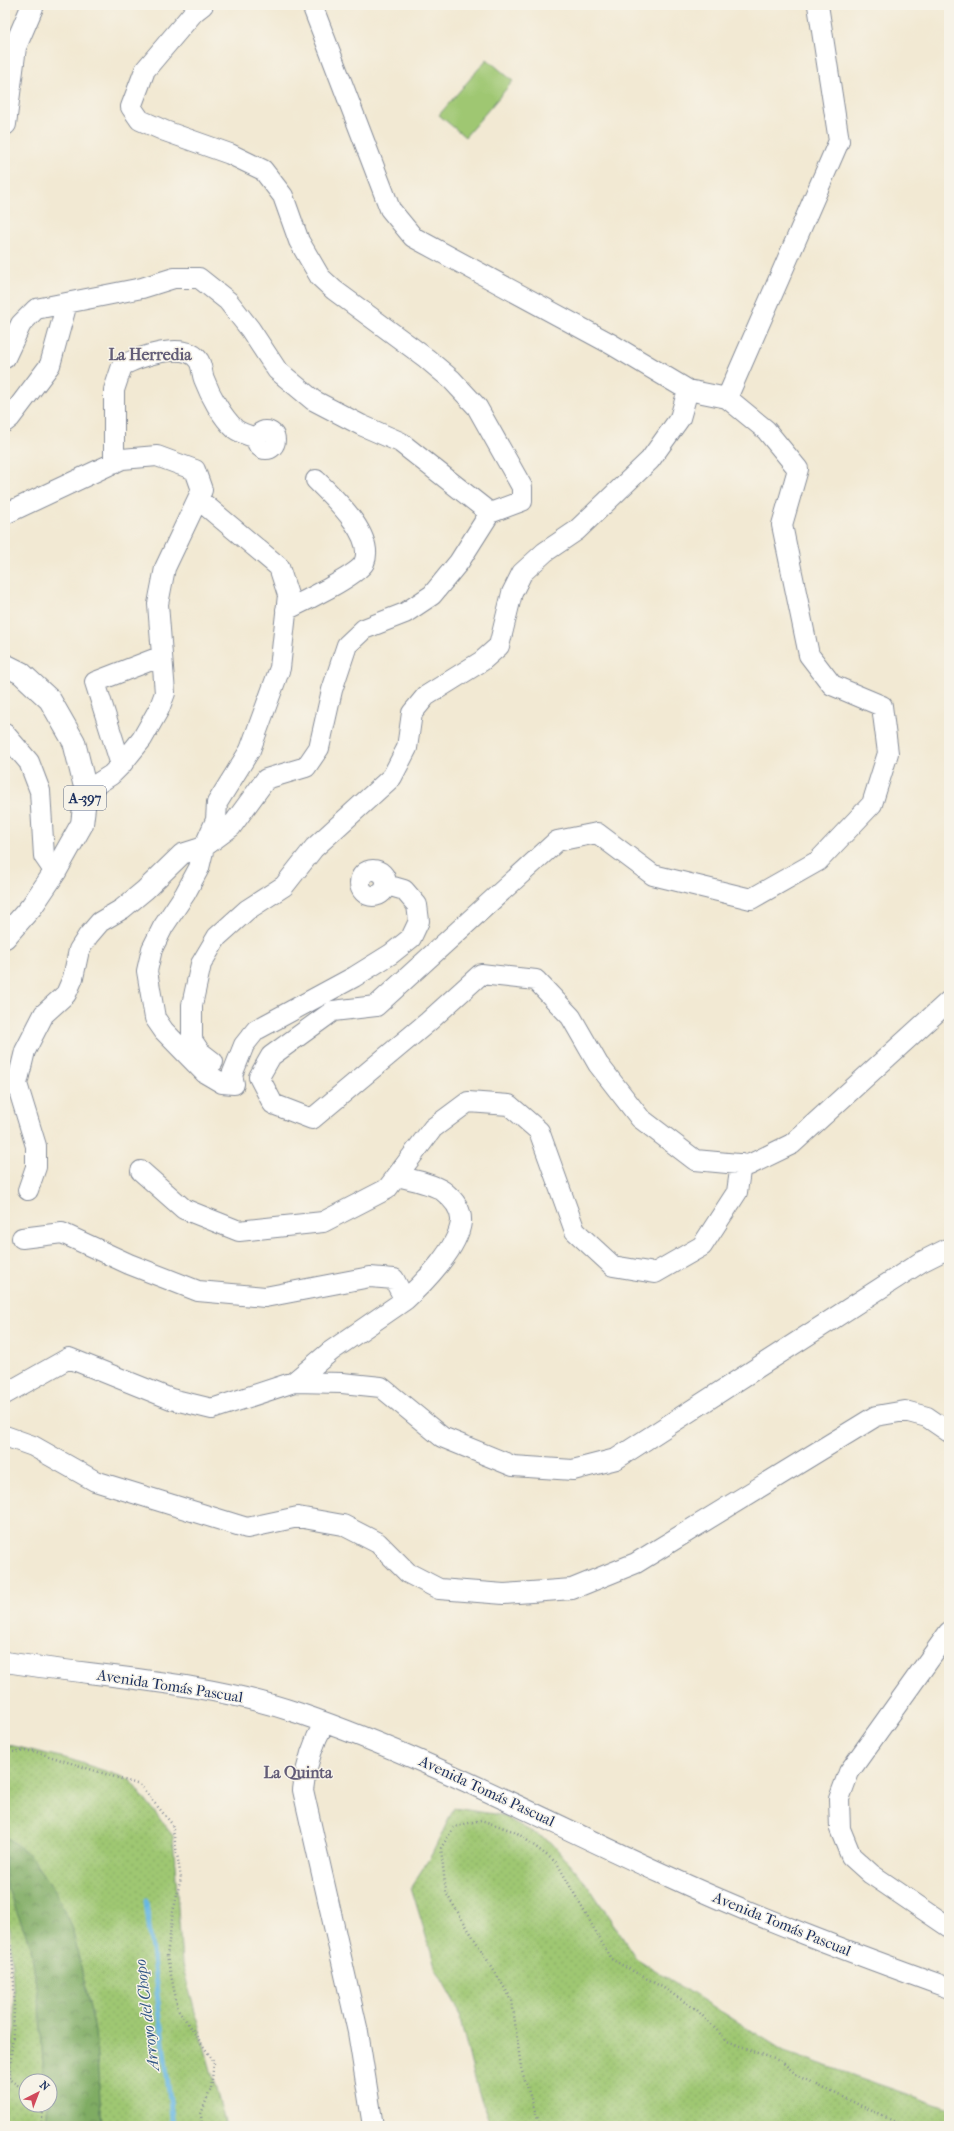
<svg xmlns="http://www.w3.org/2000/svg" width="954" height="2131" viewBox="0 0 954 2131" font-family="'IM FELL French Canon',serif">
<defs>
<pattern id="grass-dots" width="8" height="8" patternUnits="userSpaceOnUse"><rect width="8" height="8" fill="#9fc772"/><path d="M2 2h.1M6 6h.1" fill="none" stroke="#88ab65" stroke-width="1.8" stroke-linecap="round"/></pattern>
<pattern id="forest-crowns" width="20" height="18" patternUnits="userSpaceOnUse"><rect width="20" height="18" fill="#7fac64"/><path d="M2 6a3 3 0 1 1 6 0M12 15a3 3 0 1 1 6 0" fill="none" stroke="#678c56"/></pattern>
</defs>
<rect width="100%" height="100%" fill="#f7f3e8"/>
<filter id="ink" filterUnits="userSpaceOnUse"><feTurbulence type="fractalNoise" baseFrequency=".025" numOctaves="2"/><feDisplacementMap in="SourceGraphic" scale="8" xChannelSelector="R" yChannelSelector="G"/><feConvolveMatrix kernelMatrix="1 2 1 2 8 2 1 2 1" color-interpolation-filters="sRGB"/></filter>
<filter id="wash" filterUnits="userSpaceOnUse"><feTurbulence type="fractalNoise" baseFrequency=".012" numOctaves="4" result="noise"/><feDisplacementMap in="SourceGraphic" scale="16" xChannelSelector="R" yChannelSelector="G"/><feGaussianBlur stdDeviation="0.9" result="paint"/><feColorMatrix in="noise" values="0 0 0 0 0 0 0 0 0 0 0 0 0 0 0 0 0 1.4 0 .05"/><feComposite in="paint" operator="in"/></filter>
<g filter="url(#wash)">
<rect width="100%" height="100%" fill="#f2e9d3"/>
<path fill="url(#grass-dots)" stroke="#5d7b68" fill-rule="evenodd" d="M 5,1744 L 69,1759 L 129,1779 L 173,1836 L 182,1964 L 226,2126 L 5,2126 L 5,2097 L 8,2086 L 15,2025 L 10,1930 L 5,1917 ZM 26,2081 L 50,2081 L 50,2105 L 26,2105 Z
M 454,1808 L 501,1815 L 551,1842 L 589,1887 L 636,1958 L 784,2051 L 949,2109 L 949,2126 L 491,2126 L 478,2091 L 457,2007 L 436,1969 L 411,1887 L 432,1854 Z"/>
<path fill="url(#forest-crowns)" stroke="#4d6e61" d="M 5,1835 L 30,1856 L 55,1891 L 72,1927 L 95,2030 L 102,2126 L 45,2126 L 48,2105 L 50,2105 L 50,2081 L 44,2081 L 40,2016 L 31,1947 L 5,1882 Z"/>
<path fill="#9fc772" stroke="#5d7b68" d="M 487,59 L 513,81 L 465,137 L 439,115 Z"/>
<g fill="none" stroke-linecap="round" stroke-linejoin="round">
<path stroke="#67b7e2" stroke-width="5" d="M 146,1901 L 173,2126"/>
</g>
</g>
<g filter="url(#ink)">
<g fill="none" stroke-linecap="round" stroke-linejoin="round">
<defs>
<path id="minor" d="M 312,5 L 390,209 L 413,237 L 611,344 L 688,390 L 727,398 L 766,430 L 798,469 L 782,525 L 809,655 L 832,685 L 882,706 L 888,753 L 872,804 L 818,861 L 751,899 L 653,875 L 597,833 L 557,841 L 376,1006 L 333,1011 L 271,1056 L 259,1077 L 273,1104 L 312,1119 L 428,1022 L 481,974 L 536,980 L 571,1017 L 598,1064 L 640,1118 L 695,1160 L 749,1165 L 792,1144 L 949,1001
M 5,358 L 21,324 L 36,309 L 142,288 L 174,278 L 199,278 L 228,301 L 250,329 L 277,370 L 313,400 L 361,425 L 400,442 L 490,513
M 727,398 L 839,141 L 818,5
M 5,422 L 10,418 L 50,365 L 67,303
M257 440a9 9 0 1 1 18 0a9 9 0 1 1-18 0Z
M 114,463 L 114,390 L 122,366 C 137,357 186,340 199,361 C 202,366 202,374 204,379 C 210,395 222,417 235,429 C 240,433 250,436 257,438
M 198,499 L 279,567 L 288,595 L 280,668 L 250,750 L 217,803 L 216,820 L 204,847 L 199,868 L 185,894 L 163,927 L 152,949 L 147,971 L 155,1018 L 164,1031 L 205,1073 L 222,1083 L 234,1084 L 232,1075 L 244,1045 L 256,1030 L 354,977 L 391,954 L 411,938 L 419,921 L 417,905 L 404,890 L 387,885
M 5,514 L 122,459 L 157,456 L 195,470 L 202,490 L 165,568 L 158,604 L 165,693 L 159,709 L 142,739 L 121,765 L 111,775 L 86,791
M 286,610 C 301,603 358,575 364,563 C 376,536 333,497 316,480
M 5,734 L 29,762 L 40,791 L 44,856 L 55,872
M 121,765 L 95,682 L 162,656
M360 883a13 13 0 1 1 26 0a13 13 0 1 1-26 0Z
M 213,1062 L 200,1052 L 192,1040 L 192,1005 L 201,964 L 217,937 L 247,910 L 284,886 L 314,848 L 392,777 L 407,748 L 412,713 L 426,696 L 482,661 L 499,646 L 512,593 L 522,573 L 545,552 L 576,531 L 650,460 L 680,418 L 688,390
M 141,1171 L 184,1209 L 239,1231 L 323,1222 L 387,1189 L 433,1128 L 468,1102 L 509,1105 L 539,1131 L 575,1231 L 613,1266 L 655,1273 L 702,1246 L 737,1192 L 741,1164
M 397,1176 C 409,1179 434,1184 443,1191 C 452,1198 462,1209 461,1222 C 458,1248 424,1283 405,1300
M 28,1190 L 36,1167 L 36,1146 L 17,1084 L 25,1051 L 44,1014 L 66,994 L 73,978 L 79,950 L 88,936 L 100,922 L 122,909 L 145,890 L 182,854 L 204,847 L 231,827 L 266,779 L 306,767 L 319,748 L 332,690 L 347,645 L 364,629 L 405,613 L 432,595 L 459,562 L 490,513 L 522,501 L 522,487 L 477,407 L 452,380 L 426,358 L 334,290 L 320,277 L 299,241 L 283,196 L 263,170 L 230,154 L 165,131 L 140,120 L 131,107 L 145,70 L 194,12 L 203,5
M 22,1238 L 62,1233 L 129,1264 L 198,1291 L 265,1297 L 370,1277 L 394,1279 L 405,1300 L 331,1351 L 294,1382
M 5,1394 L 69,1358 L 171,1399 L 212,1409 L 294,1382 L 342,1383 L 381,1387 L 442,1437 L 513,1466 L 573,1470 L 616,1459 L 921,1262 L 949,1248
M 5,1436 L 33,1446 L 95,1481 L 247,1528 L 298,1517 L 343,1525 L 378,1543 L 408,1573 L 439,1589 L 504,1594 L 572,1589 L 636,1563 L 876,1416 L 905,1411 L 927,1417 L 949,1432
M 949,1632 L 849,1772 L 839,1799 L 840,1829 L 851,1856 L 871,1874 L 949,1927
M 5,1662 C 103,1677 204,1681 298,1713 C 424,1756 542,1819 663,1874 C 756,1917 852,1953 949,1988
M 324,1723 C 312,1745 306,1765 303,1790 L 358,2032 L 373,2126"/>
<path id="major" d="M 5,124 L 15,47 L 33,5
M 5,665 L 21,673 L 50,700 L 74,742 L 86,791 L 82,824 L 55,872 L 32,906 L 5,937"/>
</defs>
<use href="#minor" stroke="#868c98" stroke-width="22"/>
<use href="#major" stroke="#868c98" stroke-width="24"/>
<path stroke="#868c98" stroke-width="2.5" stroke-dasharray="1 3" stroke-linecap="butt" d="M 5,1752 L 33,1751 L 140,1785 L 172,1824 L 181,1878 L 173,1912 L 167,1956 L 178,2009 L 214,2062 L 211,2088 L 201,2114 L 202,2126
M 5,1922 C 19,1972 14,2027 9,2079 L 26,2091
M 41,2126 L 44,2105
M 540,2126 L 521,2068 L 512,2000 L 446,1893 L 441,1848 L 454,1827 L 481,1820 L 516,1832 L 557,1863 L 611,1959 L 662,1987 L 697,2010 L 727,2041 L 782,2062 L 798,2076 L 904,2126"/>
<use href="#minor" stroke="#fff" stroke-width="20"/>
<use href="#major" stroke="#fff" stroke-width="22"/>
</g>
</g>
<g text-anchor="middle" stroke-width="3" stroke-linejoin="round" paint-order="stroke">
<rect fill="#f7f3e8" stroke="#5d6a87" stroke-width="1" x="64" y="786" width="42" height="24" rx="3"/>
<g font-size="14" font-weight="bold" fill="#1b2f5e">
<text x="85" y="803">A-397</text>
</g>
<g font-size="15" fill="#1b2f5e" stroke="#f7f3e8">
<text transform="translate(170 1686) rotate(9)" y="5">Avenida Tomás Pascual</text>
<text transform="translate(487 1791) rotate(25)" y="5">Avenida Tomás Pascual</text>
<text transform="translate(782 1924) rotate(22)" y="5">Avenida Tomás Pascual</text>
</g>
<g font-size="16" font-weight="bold" fill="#625c77" stroke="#f7f3e8">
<text x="150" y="360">La Herredia</text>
<text x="298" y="1778">La Quinta</text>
</g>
<g font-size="16" font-style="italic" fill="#325886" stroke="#f7f3e8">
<text transform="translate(146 2015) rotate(-97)" y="6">Arroyo del Chopo</text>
</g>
</g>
<rect width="954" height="2131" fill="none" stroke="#f7f3e8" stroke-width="20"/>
<g transform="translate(38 2093) rotate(42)"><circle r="19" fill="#f7f3e8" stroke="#9fa5b1"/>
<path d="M0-3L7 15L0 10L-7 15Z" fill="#d1495b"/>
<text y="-6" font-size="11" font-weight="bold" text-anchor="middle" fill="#1b2f5e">N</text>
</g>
</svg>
